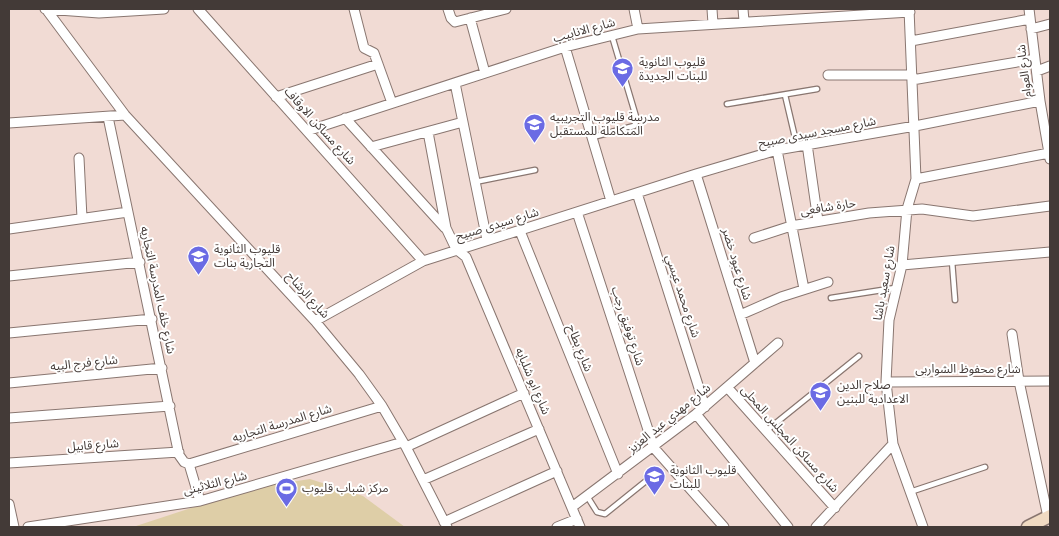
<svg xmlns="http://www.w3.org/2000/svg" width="1059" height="536" viewBox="0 0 1059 536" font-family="Georgia,'Noto Sans Arabic',serif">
<rect width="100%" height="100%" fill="#f1dbd4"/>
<path fill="#decea7" d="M 310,479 L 363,496 L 405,527 L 133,527 L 252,488 Z"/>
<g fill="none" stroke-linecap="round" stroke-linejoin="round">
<defs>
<path id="lane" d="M 785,95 L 797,146
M 727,104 L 817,89
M 593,137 L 634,126 L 637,120 L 612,36
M 475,182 L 535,170
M 952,261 L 955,300
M 831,298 L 895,288
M 766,431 L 859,356
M 910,492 L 985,467
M 587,496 L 597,512 L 605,514 L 646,481"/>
<path id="street" d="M 45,9 L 99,13 L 164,9
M 46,9 L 125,115 L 315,321 L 359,374 L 382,406 L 406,447 L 447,527
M 198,9 L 423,261
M 354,9 L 364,48 L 374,53 L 392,103
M 448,9 L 451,18 L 455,22 L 506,9
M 634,9 L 638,29
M 712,9 L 713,24
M 743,9 L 744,21
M 909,9 L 916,179 L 907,209 L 902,265 L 889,320 L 886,382 L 893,444 L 923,527
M 1029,9 L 1040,101 L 1050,159
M 470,18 L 485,73
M 1031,29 L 1050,24
M 911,41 L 1030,19
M 565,47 L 611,201
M 1037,71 L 1050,66
M 828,75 L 912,75
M 912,80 L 1035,59
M 455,83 L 487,240
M 276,97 L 378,64
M 108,117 L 179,455 L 184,462 L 189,464
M 345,118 L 445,228
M 9,123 L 125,115
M 307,131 L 565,47 L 638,29 L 910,12
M 428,132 L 446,228 L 456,249 L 466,257 L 580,527
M 807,144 L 818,221
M 371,147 L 463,122
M 777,150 L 804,289
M 79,158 L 82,218
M 696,174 L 755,363
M 916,179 L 1049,153
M 637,193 L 705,407
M 577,212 L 654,448 L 724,527
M 9,229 L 128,212
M 520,231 L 618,474
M 754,238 L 791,226 L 869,213 L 922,209 L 973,216 L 1050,206
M 902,265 L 1050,252
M 9,276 L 140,262
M 740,315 L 781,297 L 828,282
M 315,321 L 423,261 L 696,174 L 777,150 L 915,126 L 1040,101
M 9,333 L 152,319
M 1012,334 L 1019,381 L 1048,517
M 886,382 L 1050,381
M 9,383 L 162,368
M 727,387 L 835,508
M 696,414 L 788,527
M 9,418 L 170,406
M 406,447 L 524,393
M 9,463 L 179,452
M 189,464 L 382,406
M 189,464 L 200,501
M 423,480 L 539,429
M 9,504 L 14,527
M 572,507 L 696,414 L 778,343
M 444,522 L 557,471
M 28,527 L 200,501 L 403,442
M 557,527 L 577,519
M 816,527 L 893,444"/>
<path id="secondary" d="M 1028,527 L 1050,516"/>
</defs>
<use href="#lane" stroke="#897670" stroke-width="7"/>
<use href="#street" stroke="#897670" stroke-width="11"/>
<use href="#secondary" stroke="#897670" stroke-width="15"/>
<use href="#lane" stroke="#fff" stroke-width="4.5"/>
<use href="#street" stroke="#fff" stroke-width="9"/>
<use href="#secondary" stroke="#f0dac2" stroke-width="12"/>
</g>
<defs>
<symbol id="school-pin" viewBox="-11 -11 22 30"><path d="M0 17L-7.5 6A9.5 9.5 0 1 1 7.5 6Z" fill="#6b6be4" stroke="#fff"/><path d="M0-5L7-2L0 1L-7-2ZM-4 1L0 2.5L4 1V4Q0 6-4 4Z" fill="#fff"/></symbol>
<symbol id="stadium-pin" viewBox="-11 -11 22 30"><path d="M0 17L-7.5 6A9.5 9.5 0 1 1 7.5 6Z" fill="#6b6be4" stroke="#fff"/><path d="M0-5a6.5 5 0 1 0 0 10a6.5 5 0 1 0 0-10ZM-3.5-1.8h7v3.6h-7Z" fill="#fff"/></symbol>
</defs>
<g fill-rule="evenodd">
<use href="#school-pin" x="610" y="56" width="25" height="34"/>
<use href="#school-pin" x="522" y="112" width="25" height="34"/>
<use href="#school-pin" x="186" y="244" width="25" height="34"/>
<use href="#school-pin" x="808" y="380" width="25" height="34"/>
<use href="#school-pin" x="642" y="464" width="25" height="34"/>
<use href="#stadium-pin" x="274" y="476" width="25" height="34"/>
</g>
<g text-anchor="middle" stroke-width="4" stroke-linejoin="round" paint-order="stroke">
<g font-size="12" fill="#433a37" stroke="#fff">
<text transform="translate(584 30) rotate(-15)" y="4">شارع الانابيب</text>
<text transform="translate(1024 71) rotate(-97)" y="4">شارع العوام</text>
<text transform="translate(320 126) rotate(48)" y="4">شارع مساكن الاوقاف</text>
<text transform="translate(817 132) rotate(-11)" y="4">شارع مسجد سيدى صبيح</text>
<text transform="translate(828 207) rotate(-9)" y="4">حارة شافعى</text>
<text transform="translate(497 224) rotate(-17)" y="4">شارع سيدى صبيح</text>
<text transform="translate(737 264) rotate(73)" y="4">شارع عبود خضر</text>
<text transform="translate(884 283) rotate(-80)" y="4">شارع سعيد باشا</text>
<text transform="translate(158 290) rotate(78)" y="4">شارع خلف المدرسة التجاريه</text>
<text transform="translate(308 295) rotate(48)" y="4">شارع الرشاح</text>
<text transform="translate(683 296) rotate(72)" y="4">شارع محمد عيسي</text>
<text transform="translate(628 326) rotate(72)" y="4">شارع توفيق رجب</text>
<text transform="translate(580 348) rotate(68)" y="4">شارع بطاح</text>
<text transform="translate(84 363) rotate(-6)" y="4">شارع فرج البيه</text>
<text x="968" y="373">شارع محفوظ الشواربى</text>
<text transform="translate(533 381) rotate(67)" y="4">شارع ابو شلبايه</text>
<text transform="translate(669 418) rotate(-39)" y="4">شارع مهدي عبد العزيز</text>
<text transform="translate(282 423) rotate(-17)" y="4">شارع المدرسة التجاريه</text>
<text transform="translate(790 439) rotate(48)" y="4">شارع مساكن المجلس المحلى</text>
<text transform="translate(93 445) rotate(-4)" y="4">شارع قابيل</text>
<text transform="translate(215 483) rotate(-14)" y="4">شارع الثلاثينى</text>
</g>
<g font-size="12" fill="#433a37" stroke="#fff" text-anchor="start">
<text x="639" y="66">قليوب الثانوية<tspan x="639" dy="14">للبنات الجديدة</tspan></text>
<text x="550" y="121">مدرسة قليوب التجريبيه<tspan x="550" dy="14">المتكاملة للمستقبل</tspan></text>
<text x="214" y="253">قليوب الثانوية<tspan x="214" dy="14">التجارية بنات</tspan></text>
<text x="837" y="389">صلاح الدين<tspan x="837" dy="14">الاعدادية للبنين</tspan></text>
<text x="670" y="474">قليوب الثانوية<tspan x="670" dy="14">للبنات</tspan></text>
<text x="302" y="492">مركز شباب قليوب</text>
</g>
</g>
<rect width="1059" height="536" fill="none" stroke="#433a37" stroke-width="20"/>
</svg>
